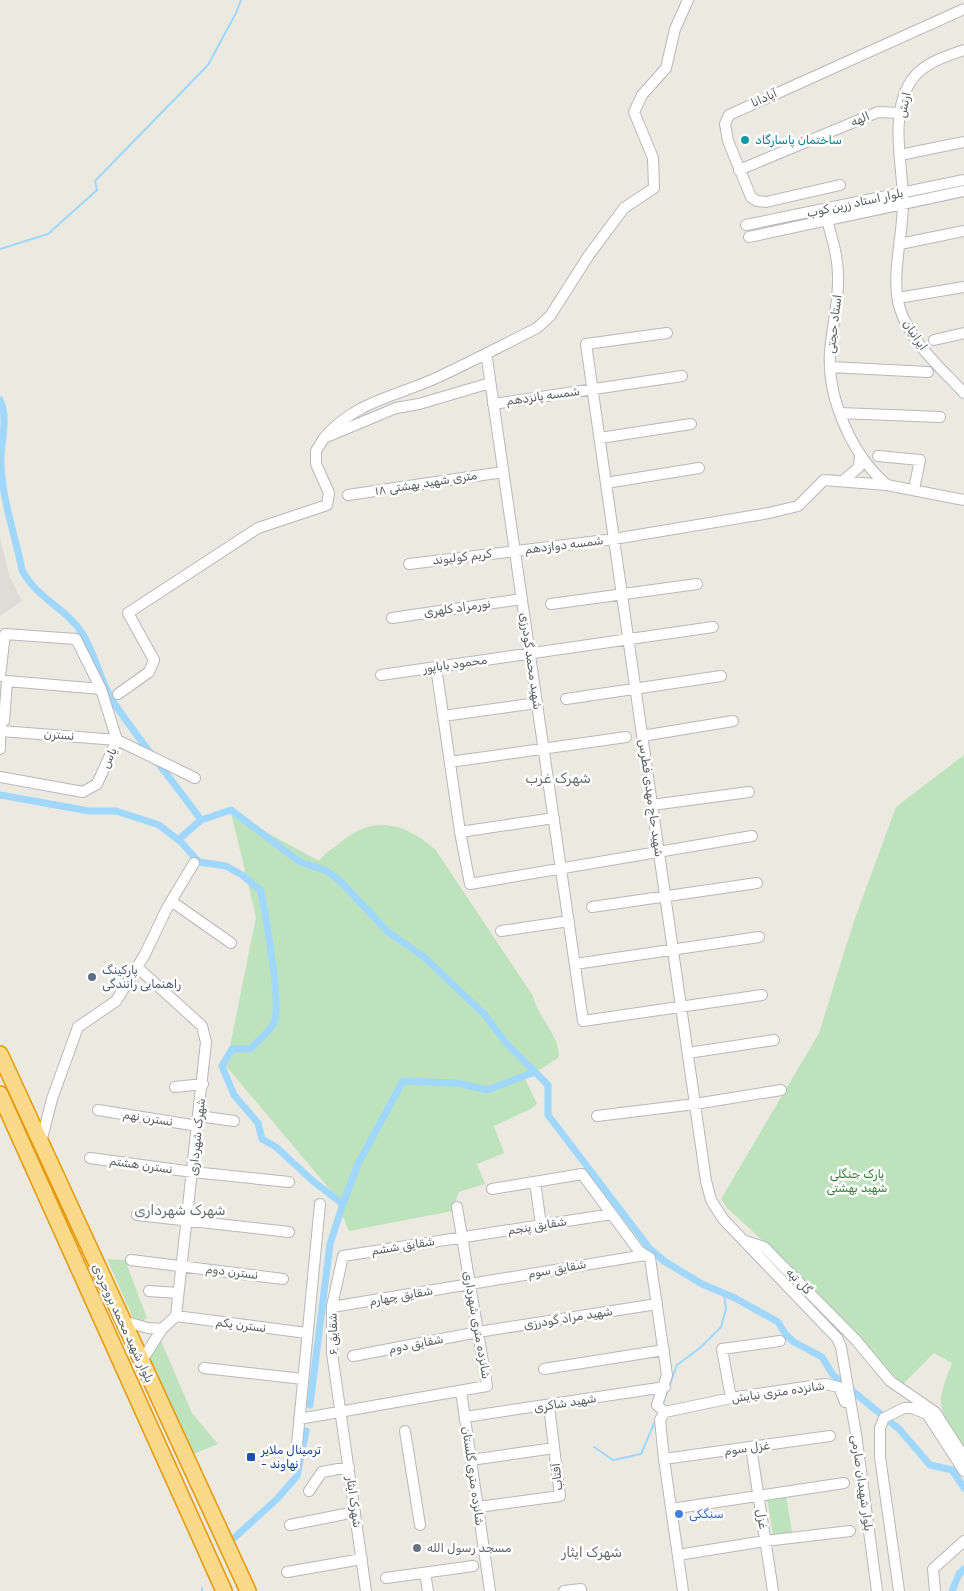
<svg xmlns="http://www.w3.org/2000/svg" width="964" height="1591" viewBox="0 0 964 1591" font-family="Rubik,'Noto Naskh Arabic',sans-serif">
<rect width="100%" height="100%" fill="#ece9e0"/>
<path fill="#dfdcd8" d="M 0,537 L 9,575 L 22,601 L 0,616 Z"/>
<path fill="#bee3bc" d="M 964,755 L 964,1447 C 938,1407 934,1409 952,1363 L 934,1353 L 903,1384 C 884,1368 871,1348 854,1331 C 812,1289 771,1247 727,1208 L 721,1199 L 819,1033 L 854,921 L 896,807 Z
M 231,813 L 319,861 C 323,854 330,851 336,846 C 370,815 401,820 435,849 L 533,996 C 537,1016 563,1040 558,1058 L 525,1079 L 537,1104 L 531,1109 L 494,1126 L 504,1153 L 477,1164 L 485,1184 L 459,1192 L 452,1211 L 349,1231 L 332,1192 L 226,1066 L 256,917 Z
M 107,1259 L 125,1260 L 147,1318 L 140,1322 L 133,1318 Z
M 161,1341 L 192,1413 L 218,1444 L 193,1454 L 149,1357 Z
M 786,1495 L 792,1532 L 773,1535 L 767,1498 Z"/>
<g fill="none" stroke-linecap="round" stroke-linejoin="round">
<path stroke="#9fd7fd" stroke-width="2" d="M 0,249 L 48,234 L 97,190 L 95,181 L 208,65 L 236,13 L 241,0
M 663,1403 L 677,1365 L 701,1347 L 721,1327 L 726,1309 L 724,1294
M 594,1447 L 613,1460 L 641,1454 L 656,1419
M 202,1588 L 202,1591"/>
<path stroke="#9fd7fd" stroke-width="7" d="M 0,400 C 8,417 2,437 1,456 C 0,495 15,533 22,570 C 36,598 66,608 82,633 C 96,655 100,682 114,703 C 141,743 173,781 201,820 L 231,810 L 300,862 L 327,871 L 341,882 L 388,932 L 424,957 L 485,1015 L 506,1043 L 548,1085 L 548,1115 L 650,1249 L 664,1261 L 702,1284 L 735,1298 L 778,1322 L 786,1335 L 794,1342 L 822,1357 L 833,1375 L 899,1429 L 930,1465 L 952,1470 L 964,1488
M 0,795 L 89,811 L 116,811 L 159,825 L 181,842 L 199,862 L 226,866 L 242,875 L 261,891 C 265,913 282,1006 274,1023 C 269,1032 257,1042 250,1049 L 232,1049 L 222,1066 L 234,1095 L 258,1123 L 262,1139 L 276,1147 L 314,1182 L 343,1204 L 330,1244 L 310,1405
M 178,840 L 201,820
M 343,1204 L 358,1164 L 403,1081 L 457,1083 L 487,1090 L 535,1072
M 234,1538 L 277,1499 L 297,1476 L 306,1431
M 952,1591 L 959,1574 L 964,1569"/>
<defs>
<path id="minor" d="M 964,50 C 943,57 918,65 908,86 C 890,121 903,166 903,203 C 903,236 890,279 900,309 C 911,343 941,368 964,393
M 900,155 L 964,142
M 739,170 L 878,112 L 900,113
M 840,185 L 766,202 L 757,201 L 751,197 L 728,141 L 725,124 L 729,115 L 964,9
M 827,220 C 832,238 838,257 838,276 C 839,302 832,326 830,352 C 827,399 852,455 887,485
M 746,225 L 964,180
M 749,237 L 964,191
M 900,244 L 964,231
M 898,298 L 964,287
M 667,333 L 586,344 L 706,1181 L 711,1200 L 723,1219 L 837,1338 L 841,1347 L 856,1434 L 877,1591
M 934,340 L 964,333
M 487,359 L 583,1021 L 762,995
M 830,367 L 928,372
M 493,404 L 682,376
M 840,413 L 940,417
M 324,438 C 353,403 393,397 434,379 C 469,363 503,345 537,328 L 550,316 L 589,255 L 624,208 L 654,188 L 653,158 L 634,112 L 642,95 L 666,68 L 675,29 L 688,0
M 600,438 L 691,424
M 878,456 L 920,460 L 914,489
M 844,480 L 859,467 L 860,454
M 606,483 L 699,468
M 348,495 L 503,472
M 409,564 L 614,539 L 769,513 L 798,506 L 824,480 L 887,485 L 964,500
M 551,604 L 697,584
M 392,618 L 522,599
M 436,667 L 460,832 L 470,884 L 752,836
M 381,675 L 713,627
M 0,676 L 5,634 L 76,639 L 101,689 L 117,740 L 97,784 L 83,792 L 0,777
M 7,681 L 101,689
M 118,694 L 149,672 L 154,660 L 128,613 L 258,528 L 327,505 L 329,493 L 316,464 L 316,451 L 324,438 L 396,408 L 419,404 L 490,383
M 566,699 L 721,676
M 443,716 L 537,703
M 0,724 L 4,721 L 7,681
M 0,728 L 0,749
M 1,731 L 117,740 L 195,778
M 642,736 L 733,721
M 450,762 L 626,737
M 652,805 L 749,792
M 460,832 L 554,818
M 171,901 L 231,943
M 592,907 L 757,883
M 501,931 L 569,921
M 575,964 L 759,937
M 137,967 L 202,1026 L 206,1042 L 176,1316 L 162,1329 L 141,1362
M 688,1053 L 774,1040
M 175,1087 L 203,1084
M 98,1110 L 198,1126
M 199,1116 L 234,1121
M 597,1116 L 695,1104 L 781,1090
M 41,1142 L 52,1099 L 78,1027 L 116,1001 L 144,956 L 167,908 L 194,863
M 90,1158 L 193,1172 L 289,1182
M 535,1182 L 541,1225
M 492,1189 L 582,1174 L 639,1251 L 650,1258 L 667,1375 L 657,1405 L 665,1412
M 137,1215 L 289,1232
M 745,1241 L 764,1247 L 855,1339 L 890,1381 L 935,1412 L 964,1457
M 131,1260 L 283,1279
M 149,1291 L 178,1293
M 332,1307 L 645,1255
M 176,1316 L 307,1333
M 123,1321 L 148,1328 L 162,1329
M 353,1356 L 478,1332 L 657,1304
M 204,1368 L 303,1379
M 544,1369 L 664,1350
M 461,1391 L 490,1591
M 731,1398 L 722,1349 L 780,1341
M 665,1412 L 731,1398 L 825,1384 L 839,1387 L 845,1402
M 665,1412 L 660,1420 L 664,1459 L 683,1591
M 465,1417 L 665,1387
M 299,1419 L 487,1386 L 457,1207
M 405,1431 L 420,1525
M 751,1447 L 773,1591
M 664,1459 L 830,1436
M 471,1460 L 554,1448
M 295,1466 L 320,1204
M 309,1491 L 322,1472 L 349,1467
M 478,1507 L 560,1496 L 549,1406
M 671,1509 L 844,1483
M 290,1525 L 355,1512
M 678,1555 L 765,1541 L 850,1531
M 287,1572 L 362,1559
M 425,1573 L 428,1591
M 386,1578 L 473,1566
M 366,1591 L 332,1353 L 332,1306 L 343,1256 L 612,1214
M 564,1591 L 581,1589 L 581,1591
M 899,1591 L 880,1457 L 880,1428 L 884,1418 L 904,1408 L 912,1408 L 927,1414 L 964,1471
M 935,1591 L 933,1569 L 964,1541"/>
<path id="highway" d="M 0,1054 L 248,1591
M 0,1094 L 224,1591"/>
</defs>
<use href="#minor" stroke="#b6b8bd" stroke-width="12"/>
<use href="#highway" stroke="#e69806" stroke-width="18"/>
<use href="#minor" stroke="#fff" stroke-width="10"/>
<use href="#highway" stroke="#fad989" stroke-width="15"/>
</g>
<circle fill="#0f9aa8" stroke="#fff" stroke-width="2" cx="745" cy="140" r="5"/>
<circle fill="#5c6f8a" stroke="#fff" stroke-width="2" cx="92" cy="977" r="5"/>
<rect fill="#1a4fb4" stroke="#fff" stroke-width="2" x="246" y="1452" width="10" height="10" rx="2.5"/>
<circle fill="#3f7fe0" stroke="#fff" stroke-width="2" cx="679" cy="1514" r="5"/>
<circle fill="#6b7280" stroke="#fff" stroke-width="2" cx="417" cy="1548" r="5"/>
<g text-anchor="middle" stroke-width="5" stroke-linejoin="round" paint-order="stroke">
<g font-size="12" fill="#595d61" stroke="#fff">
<text transform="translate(764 98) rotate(-24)" y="4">آپادانا</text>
<text transform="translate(904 105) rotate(-78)" y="4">ارتش</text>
<text transform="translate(860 119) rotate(-23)" y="4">الهه</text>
<text transform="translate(855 203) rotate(-12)" y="4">بلوار استاد زرین کوب</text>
<text transform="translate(834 324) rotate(-83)" y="4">استاد حجتی</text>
<text transform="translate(915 335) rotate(56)" y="4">ایرانیان</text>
<text transform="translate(543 396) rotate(-8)" y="4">شمسه پانزدهم</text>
<text transform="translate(426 483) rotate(-9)" y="4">۱۸ متری شهید بهشتی</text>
<text transform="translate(564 545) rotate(-7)" y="4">شمسه دوازدهم</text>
<text transform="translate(462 557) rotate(-7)" y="4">کریم کولیوند</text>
<text transform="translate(457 608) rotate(-8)" y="4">نورمراد کلهری</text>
<text transform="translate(531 661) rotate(82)" y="4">شهید محمد گودرزی</text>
<text transform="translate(455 664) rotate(-8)" y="4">محمود باباپور</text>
<text transform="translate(59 735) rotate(4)" y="4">نسترن</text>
<text transform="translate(109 758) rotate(-65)" y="4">یاس</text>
<text transform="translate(651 798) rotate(82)" y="4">شهید حاج مهدی فطرس</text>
<text transform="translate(148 1118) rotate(9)" y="4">نسترن نهم</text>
<text transform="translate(197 1137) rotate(-84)" y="4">شهرک شهرداری</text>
<text transform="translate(141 1165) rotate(8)" y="4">نسترن هشتم</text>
<text transform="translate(537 1226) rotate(-9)" y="4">شقایق پنجم</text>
<text transform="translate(403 1246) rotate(-9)" y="4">شقایق ششم</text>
<text transform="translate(557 1269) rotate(-10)" y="4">شقایق سوم</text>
<text transform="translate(232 1272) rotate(7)" y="4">نسترن دوم</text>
<text transform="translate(799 1281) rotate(46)" y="4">گل تپه</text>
<text transform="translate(401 1296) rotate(-10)" y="4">شقایق چهارم</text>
<text transform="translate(568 1318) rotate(-9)" y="4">شهید مراد گودرزی</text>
<text transform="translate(123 1323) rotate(65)" y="4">بلوار شهید محمد بروجردی</text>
<text transform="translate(241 1325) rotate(7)" y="4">نسترن یکم</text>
<text transform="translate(477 1325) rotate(80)" y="4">شانزده متری شهرداری</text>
<text transform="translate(333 1334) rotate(-91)" y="4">شقایق ۶</text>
<text transform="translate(416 1344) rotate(-11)" y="4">شقایق دوم</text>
<text transform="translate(778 1392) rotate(-8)" y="4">شانزده متری نیایش</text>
<text transform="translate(565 1403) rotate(-9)" y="4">شهید شاکری</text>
<text transform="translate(747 1448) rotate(-8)" y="4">غزل سوم</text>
<text transform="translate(473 1476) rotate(82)" y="4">شانزده متری گلستان</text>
<text transform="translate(557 1477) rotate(-96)" y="4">آفتاب</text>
<text transform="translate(862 1483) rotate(82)" y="4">بلوار شهیدان صارمی</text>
<text transform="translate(354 1502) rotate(82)" y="4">شهرک ایثار</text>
<text transform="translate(762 1519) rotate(81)" y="4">غزل</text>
</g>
<g font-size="12" fill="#0d838f" stroke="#fff" text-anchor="start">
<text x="755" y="144">ساختمان پاسارگاد</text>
</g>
<g font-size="12" fill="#4e5e75" stroke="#fff" text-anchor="start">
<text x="102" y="974">پارکینگ<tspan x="102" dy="14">راهنمایی رانندگی</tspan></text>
</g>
<g font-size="12" fill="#368237" stroke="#fff">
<text x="857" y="1178">پارک جنگلی<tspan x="857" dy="14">شهید بهشتی</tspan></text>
</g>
<g font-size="12" fill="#164399" stroke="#fff" text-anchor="start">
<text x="261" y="1454">ترمینال ملایر<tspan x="261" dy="14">- نهاوند</tspan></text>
</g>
<g font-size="12" fill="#366cbe" stroke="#fff" text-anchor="start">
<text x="689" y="1518">سنگکی</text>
</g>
<g font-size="12" fill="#5b616d" stroke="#fff" text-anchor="start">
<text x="427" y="1552">مسجد رسول الله</text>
</g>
<g font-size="14" fill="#6a6f73" stroke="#fff">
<text x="558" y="783">شهرک غرب</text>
<text x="180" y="1215">شهرک شهرداری</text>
<text x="592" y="1557">شهرک ایثار</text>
</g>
</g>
</svg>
